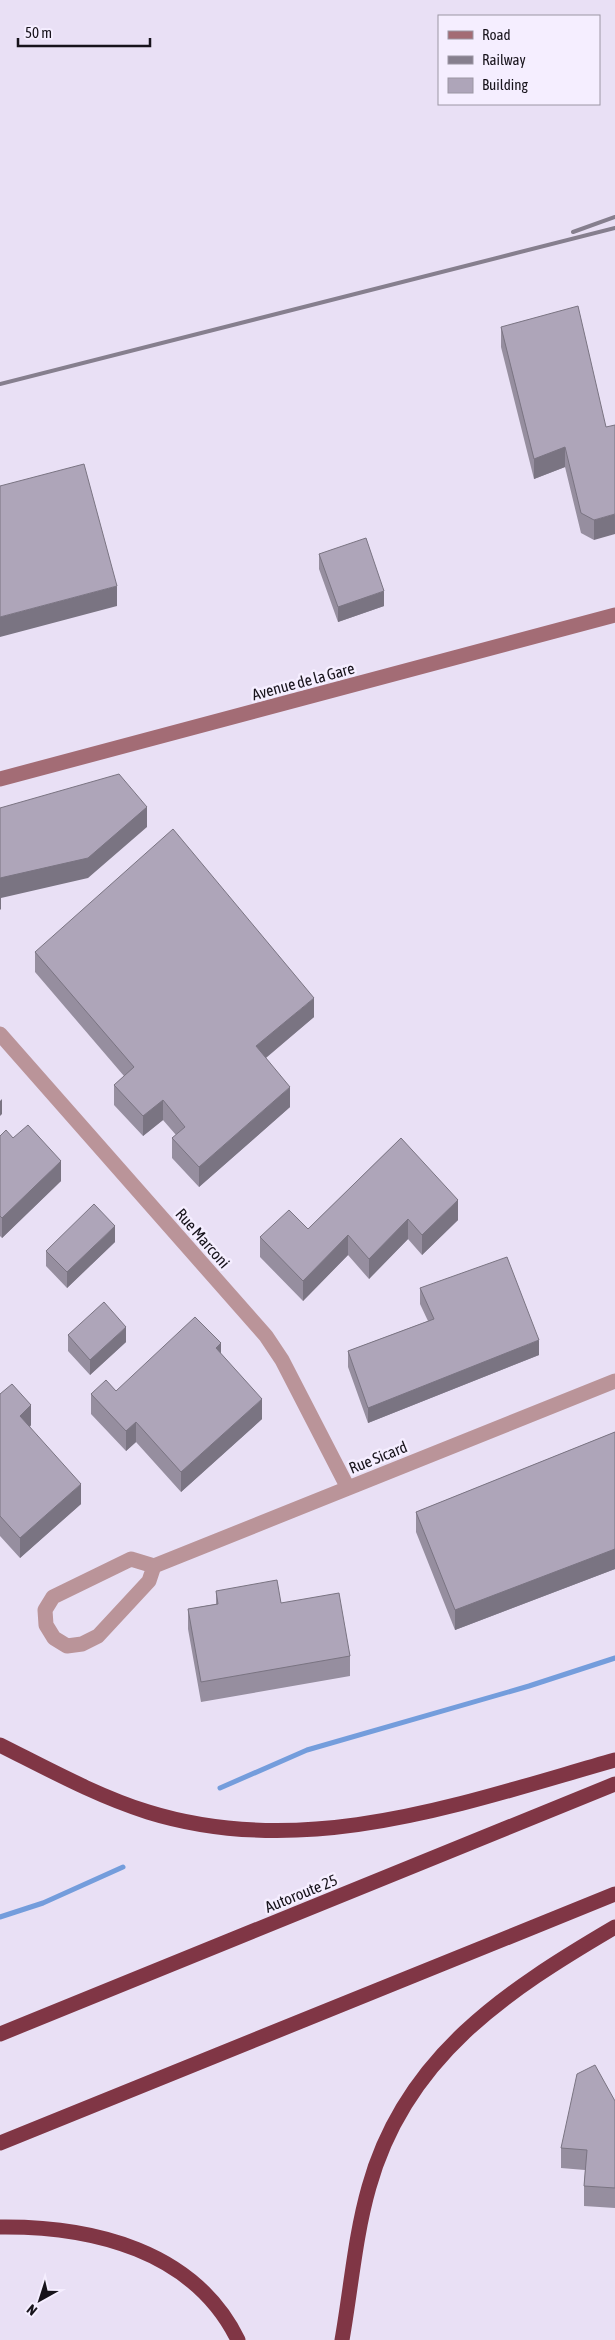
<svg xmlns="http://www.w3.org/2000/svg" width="615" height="2340" viewBox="0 0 615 2340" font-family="'Asap Condensed',sans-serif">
<rect width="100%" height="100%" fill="#e9e0f5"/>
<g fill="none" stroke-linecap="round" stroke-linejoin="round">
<path stroke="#749ddc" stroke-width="5" d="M 220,1788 L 307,1750 L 529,1686 L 615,1658
M 0,1917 L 43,1903 L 123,1867"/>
<path stroke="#ba9499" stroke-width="15" d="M 0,1034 L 266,1336 L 282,1360 L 348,1488
M 154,1566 L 149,1581 L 98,1636 L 82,1644 L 67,1646 L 54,1638 L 46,1625 L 45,1610 L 53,1597 L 131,1559 L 154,1566 L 615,1381"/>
<path stroke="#a36c75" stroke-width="15" d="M 0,779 L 615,615"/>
<path stroke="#803645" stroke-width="15" d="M 0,1745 C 48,1769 97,1796 148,1812 C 306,1861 463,1803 615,1760
M 0,2034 L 615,1784
M 0,2143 L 615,1894
M 0,2227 C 92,2226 194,2250 238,2340
M 342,2340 C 351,2289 355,2236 369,2187 C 405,2057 506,1991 615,1927"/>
<path stroke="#867f8e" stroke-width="4" d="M 573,232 L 615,217
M 0,384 L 615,228"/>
</g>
<path fill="#968e9f" d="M 501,327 L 606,427 L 594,540 L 581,533 L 565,467 L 534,479 L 501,347 Z
M 319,554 L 384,606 L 338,622 L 319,569 Z
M 35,952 L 314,1017 L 266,1058 L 290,1107 L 199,1187 L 172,1158 L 172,1138 L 176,1135 L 163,1120 L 143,1136 L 114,1105 L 114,1085 L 124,1076 L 35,972 Z
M 0,1136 L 13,1138 L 61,1181 L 2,1238 L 0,1236 Z
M 401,1138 L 458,1220 L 422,1255 L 408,1239 L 369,1279 L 348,1255 L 303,1301 L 260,1257 L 260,1237 L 308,1229 Z
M 115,1242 L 67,1288 L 46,1266 L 46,1251 Z
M 420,1288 L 539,1355 L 368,1423 L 348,1367 L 348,1351 L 428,1321 L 420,1304 Z
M 68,1335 L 126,1342 L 90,1375 L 68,1351 Z
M 221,1354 L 262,1419 L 181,1492 L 136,1442 L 126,1451 L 91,1414 L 91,1394 L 116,1391 Z
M 0,1394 L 31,1425 L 30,1427 L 81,1504 L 20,1558 L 0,1536 Z
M 615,1432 L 615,1569 L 455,1630 L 416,1532 L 416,1512 Z
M 216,1591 L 281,1603 L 350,1656 L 350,1676 L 201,1702 L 188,1629 L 188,1609 L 216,1604 Z
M 614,2101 L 615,2101 L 615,2208 L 584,2206 L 584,2186 L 585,2170 L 561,2168 L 561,2148 Z"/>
<path fill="#7a7482" d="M 565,447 L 565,467 L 534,479 L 534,459 Z
M 615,514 L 615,534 L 594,540 L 594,520 Z
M 117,586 L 117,606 L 0,637 L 0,617 Z
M 384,591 L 384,606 L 338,622 L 338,607 Z
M 147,807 L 147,827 L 88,878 L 1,898 L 1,909 L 0,910 L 0,878 Z
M 314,998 L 314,1017 L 256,1066 L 256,1046 Z
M 290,1087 L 290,1107 L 199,1187 L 199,1167 Z
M 2,1099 L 2,1114 L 0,1116 L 0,1101 Z
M 163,1100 L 163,1120 L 143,1136 L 143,1116 Z
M 61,1161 L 61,1181 L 2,1238 L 2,1218 Z
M 458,1200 L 458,1220 L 422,1255 L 422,1235 Z
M 408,1219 L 408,1239 L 369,1279 L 369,1259 Z
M 115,1226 L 115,1242 L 67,1288 L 67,1272 Z
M 348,1235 L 348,1255 L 303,1301 L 303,1281 Z
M 126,1327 L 126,1342 L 90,1375 L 90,1360 Z
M 539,1340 L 539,1355 L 368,1423 L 368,1408 Z
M 221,1343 L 221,1363 L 216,1348 Z
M 262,1399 L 262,1419 L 181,1492 L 181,1472 Z
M 31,1405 L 31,1425 L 20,1436 L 20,1416 Z
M 136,1422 L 136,1442 L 126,1451 L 126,1431 Z
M 81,1484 L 81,1504 L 20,1558 L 20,1538 Z
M 615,1549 L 615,1569 L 455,1630 L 455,1610 Z"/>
<path fill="#aea5b9" stroke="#7a7482" d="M 578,306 L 606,427 L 615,425 L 615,514 L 594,520 L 581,513 L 565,447 L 534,459 L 501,327 Z
M 84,464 L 117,586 L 0,617 L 0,486 Z
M 366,538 L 384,591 L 338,607 L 319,554 Z
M 119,774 L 147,807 L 88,858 L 0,878 L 0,808 Z
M 173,829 L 314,998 L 256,1046 L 290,1087 L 199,1167 L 172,1138 L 185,1127 L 163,1100 L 143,1116 L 114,1085 L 134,1067 L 35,952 Z
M 28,1125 L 61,1161 L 2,1218 L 0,1216 L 0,1136 L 6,1130 L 13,1138 Z
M 401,1138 L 458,1200 L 422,1235 L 408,1219 L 369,1259 L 348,1235 L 303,1281 L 260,1237 L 289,1210 L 308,1229 Z
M 94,1204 L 115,1226 L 67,1272 L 46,1251 Z
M 507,1257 L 539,1340 L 368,1408 L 348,1351 L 434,1319 L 420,1288 Z
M 104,1302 L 126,1327 L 90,1360 L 68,1335 Z
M 195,1317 L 221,1343 L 216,1348 L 262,1399 L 181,1472 L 136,1422 L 126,1431 L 91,1394 L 106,1380 L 116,1391 Z
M 12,1384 L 31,1405 L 20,1416 L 81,1484 L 20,1538 L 0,1516 L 0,1394 Z
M 615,1432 L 615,1549 L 455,1610 L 416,1512 Z
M 277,1580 L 281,1603 L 339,1593 L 350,1656 L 201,1682 L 188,1609 L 218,1604 L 216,1591 Z
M 595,2065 L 615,2101 L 615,2188 L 584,2186 L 587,2150 L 561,2148 L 577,2074 Z"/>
<g text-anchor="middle" stroke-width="5" stroke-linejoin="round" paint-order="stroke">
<g font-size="16" fill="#17131b" stroke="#f5eeff">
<text transform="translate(303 681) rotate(-15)" y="6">Avenue de la Gare</text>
<text transform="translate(203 1238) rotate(49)" y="6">Rue Marconi</text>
<text transform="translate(378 1457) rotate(-22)" y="6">Rue Sicard</text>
<text transform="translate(301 1893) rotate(-22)" y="6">Autoroute 25</text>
</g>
</g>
<rect x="438" y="15" width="162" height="90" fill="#f5eeff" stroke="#9c96a4"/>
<rect x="448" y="31" width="25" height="8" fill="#a36c75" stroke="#9c96a4"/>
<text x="482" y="40" font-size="15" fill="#17131b">Road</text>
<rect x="448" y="56" width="25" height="8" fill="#867f8e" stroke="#9c96a4"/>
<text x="482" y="65" font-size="15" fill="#17131b">Railway</text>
<rect x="448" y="78" width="25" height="15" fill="#aea5b9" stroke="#9c96a4"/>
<text x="482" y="90" font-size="15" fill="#17131b">Building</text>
<g transform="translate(40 2300) rotate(219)" stroke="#f5eeff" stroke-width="4" paint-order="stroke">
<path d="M0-4L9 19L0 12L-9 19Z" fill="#17131b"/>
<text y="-8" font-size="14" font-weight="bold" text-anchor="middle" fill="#17131b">N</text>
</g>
<path d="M18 38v8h132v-8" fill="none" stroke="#17131b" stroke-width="2.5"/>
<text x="25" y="38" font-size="15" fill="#17131b" stroke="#f5eeff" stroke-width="4" paint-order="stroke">50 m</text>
</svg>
